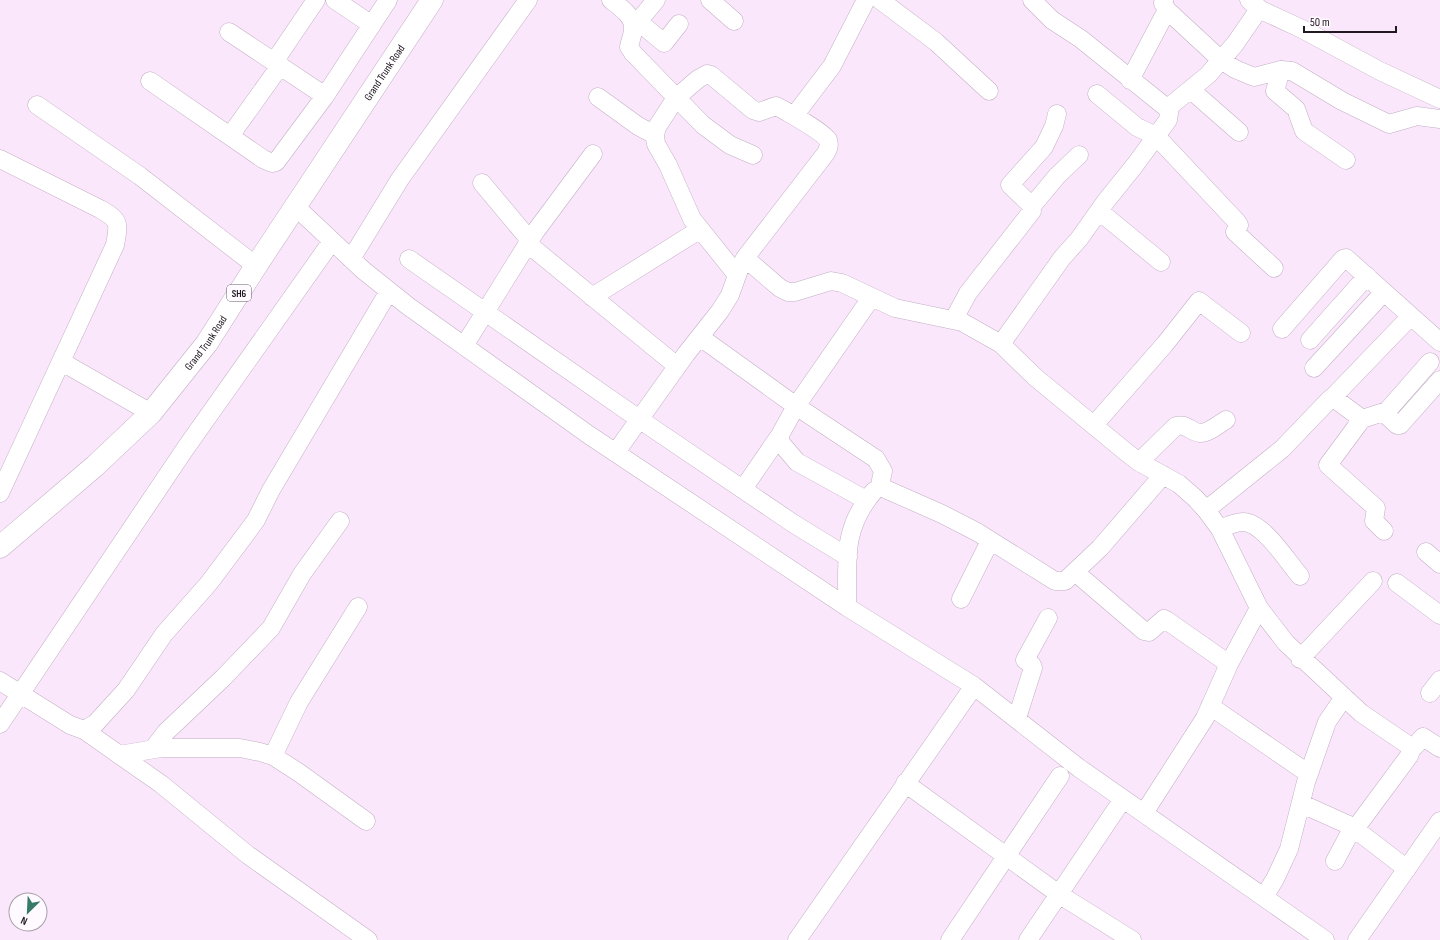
<svg xmlns="http://www.w3.org/2000/svg" width="1440" height="940" viewBox="0 0 1440 940" font-family="'Sofia Sans Condensed',sans-serif">
<rect width="100%" height="100%" fill="#fbe7fc"/>
<g fill="none" stroke-linecap="round" stroke-linejoin="round">
<defs>
<path id="minor" d="M 335,0 L 372,25
M 611,0 C 620,7 634,16 633,29 C 633,35 630,41 629,47 L 633,53 L 703,125 L 730,145 L 753,155
M 710,0 L 734,21
M 880,0 L 936,42 L 989,91
M 1032,0 L 1052,20 L 1081,39 L 1168,109
M 1249,0 L 1261,10 L 1302,29 L 1380,71 L 1440,99
M 1167,10 L 1221,60 L 1235,69 L 1254,77 L 1281,70 L 1292,71 L 1342,101 L 1389,124 L 1417,116 L 1440,119
M 632,21 L 641,18 L 656,0
M 633,26 L 640,23 L 664,43 L 679,24
M 229,32 L 325,96
M 274,62 L 316,0
M 1281,70 L 1275,91 L 1296,109 L 1304,131 L 1346,160
M 1130,80 L 1167,10 L 1163,3 L 1164,1
M 150,81 L 263,159 L 272,163 L 276,162 L 325,96 L 388,0
M 1191,90 L 1239,132
M 1097,94 L 1137,127 L 1156,136 L 1237,222 L 1239,225 L 1235,232 L 1274,268
M 598,97 L 638,126 L 655,135
M 37,105 L 140,176 L 256,266
M 794,116 L 832,66 L 866,0
M 230,136 L 280,66
M 0,159 L 100,209 C 120,220 119,223 115,245 L 0,493
M 482,183 L 528,238 L 528,244 L 677,366
M 1032,206 L 1057,176 L 1079,155
M 296,207 L 363,270 L 408,306 L 589,435 L 847,607 L 974,686 L 1079,768 L 1325,940
M 1099,211 L 1161,262
M 745,258 L 780,288 L 788,292 L 795,292 L 831,281 L 842,283 L 895,308 L 962,322 L 1001,344 L 1035,377 L 1126,452 L 1139,462 L 1179,484 L 1195,498 L 1206,510 L 1220,529 L 1259,608 L 1286,643 L 1361,713 L 1411,747 L 1414,747 L 1423,737 L 1440,748
M 351,259 L 400,179 L 528,0
M 409,259 L 639,419 L 794,524 L 848,557
M 592,297 L 699,230
M 954,319 L 968,293 L 1032,211 L 1032,206 L 1010,185 L 1044,147 L 1054,126 L 1057,114
M 1282,329 L 1343,259 L 1346,258 L 1440,342
M 700,337 L 796,406 L 876,459 L 883,471 L 880,485 L 883,488 L 942,514 L 977,532 L 1055,581 L 1065,581 L 1100,548 L 1163,475
M 1310,340 L 1367,276
M 1001,344 L 1062,258 L 1079,239 L 1106,201 L 1135,165 L 1168,120 L 1170,106 L 1208,75 L 1235,44 L 1259,9
M 464,346 L 535,232 L 593,154
M 62,362 L 151,413
M 1314,368 L 1384,292
M 1332,398 L 1411,316
M 1384,413 L 1397,425 L 1400,425 L 1440,380
M 1362,419 L 1328,465 L 1376,508 L 1374,521 L 1384,531
M 1094,425 L 1165,344 L 1199,301 L 1241,333
M 616,452 L 686,354 L 720,311 L 730,295 L 740,267 L 745,258 L 826,153 C 828,149 830,145 828,140 C 822,131 792,115 782,109 L 776,106 L 759,112 L 753,110 L 711,75 L 707,74 L 698,79 L 676,98 L 657,127 L 655,135 L 656,144 L 668,165 L 692,219 L 737,275
M 1139,462 L 1176,426 C 1186,423 1191,432 1200,433 C 1209,433 1219,424 1226,420
M 743,489 L 780,435
M 866,500 L 797,462 L 780,442 L 780,435 L 796,406 L 871,298
M 1206,510 L 1282,449 L 1330,399 L 1335,399 L 1362,419 L 1387,411 L 1430,362
M 1220,529 C 1227,526 1235,522 1243,522 C 1263,522 1287,561 1300,576
M 1426,552 L 1440,564
M 1075,572 L 1144,631 L 1149,632 L 1164,619 L 1166,620 L 1229,664
M 1397,583 L 1440,615
M 961,599 L 990,541
M 847,607 C 848,560 841,530 874,491
M 1300,659 L 1373,581
M 0,681 L 70,725 L 84,730 L 95,724 L 126,690 L 164,634 L 209,583 L 245,535 L 256,520 L 271,490 L 389,291
M 1430,693 L 1440,680
M 1210,706 L 1309,774
M 1017,718 L 1033,668 L 1032,665 L 1025,660 L 1048,618
M 0,724 L 185,449 L 332,241
M 84,730 L 161,784 L 248,855 L 368,940
M 153,749 L 166,732 L 223,678 L 271,628 L 302,574 L 340,521
M 119,755 L 161,748 L 240,748 L 260,752 L 273,756 L 298,772 L 366,821
M 273,756 L 299,702 L 358,607
M 905,783 L 1060,895 L 1132,940
M 1302,804 L 1351,826 L 1407,869
M 1144,813 L 1205,718 L 1229,664 L 1259,608
M 1355,829 L 1409,756 L 1412,748
M 1335,861 L 1353,827
M 1264,897 L 1275,879 L 1289,849 L 1306,782 L 1327,722 L 1344,697
M 797,940 L 974,686
M 950,940 L 1060,776
M 1028,940 L 1123,799
M 1357,940 L 1440,821"/>
<g id="major">
<path id="s1" d="M 0,547 L 95,466 L 151,413 L 207,343 L 256,266 L 432,0"/>
</g>
</defs>
<use href="#minor" stroke="#c2afc3" stroke-width="19"/>
<use href="#major" stroke="#c2afc3" stroke-width="23"/>
<use href="#minor" stroke="#fff" stroke-width="18"/>
<use href="#major" stroke="#fff" stroke-width="22"/>
</g>
<g text-anchor="middle" stroke-width="3" stroke-linejoin="round" paint-order="stroke">
<rect fill="#fefaff" stroke="#635c63" stroke-width="1" x="227" y="285" width="24" height="16" rx="3"/>
<g font-size="10" font-weight="bold" fill="#201920">
<text x="239" y="297">SH6</text>
</g>
<g font-size="11" fill="#201920" stroke="#fefaff">
<text dy="4" stroke="none"><textPath href="#s1" startOffset="615">Grand Trunk Road</textPath></text>
<text dy="4" stroke="none"><textPath href="#s1" startOffset="291">Grand Trunk Road</textPath></text>
</g>
</g>
<g transform="translate(28 912) rotate(204)"><circle r="19" fill="#fefaff" stroke="#a5a0a6"/>
<path d="M0-3L7 15L0 10L-7 15Z" fill="#387968"/>
<text y="-6" font-size="11" font-weight="bold" text-anchor="middle" fill="#201920">N</text>
</g>
<path d="M1304 26v6h92v-6" fill="none" stroke="#201920" stroke-width="2"/>
<text x="1310" y="26" font-size="12" fill="#201920" stroke="#fefaff" stroke-width="3" paint-order="stroke">50 m</text>
</svg>
